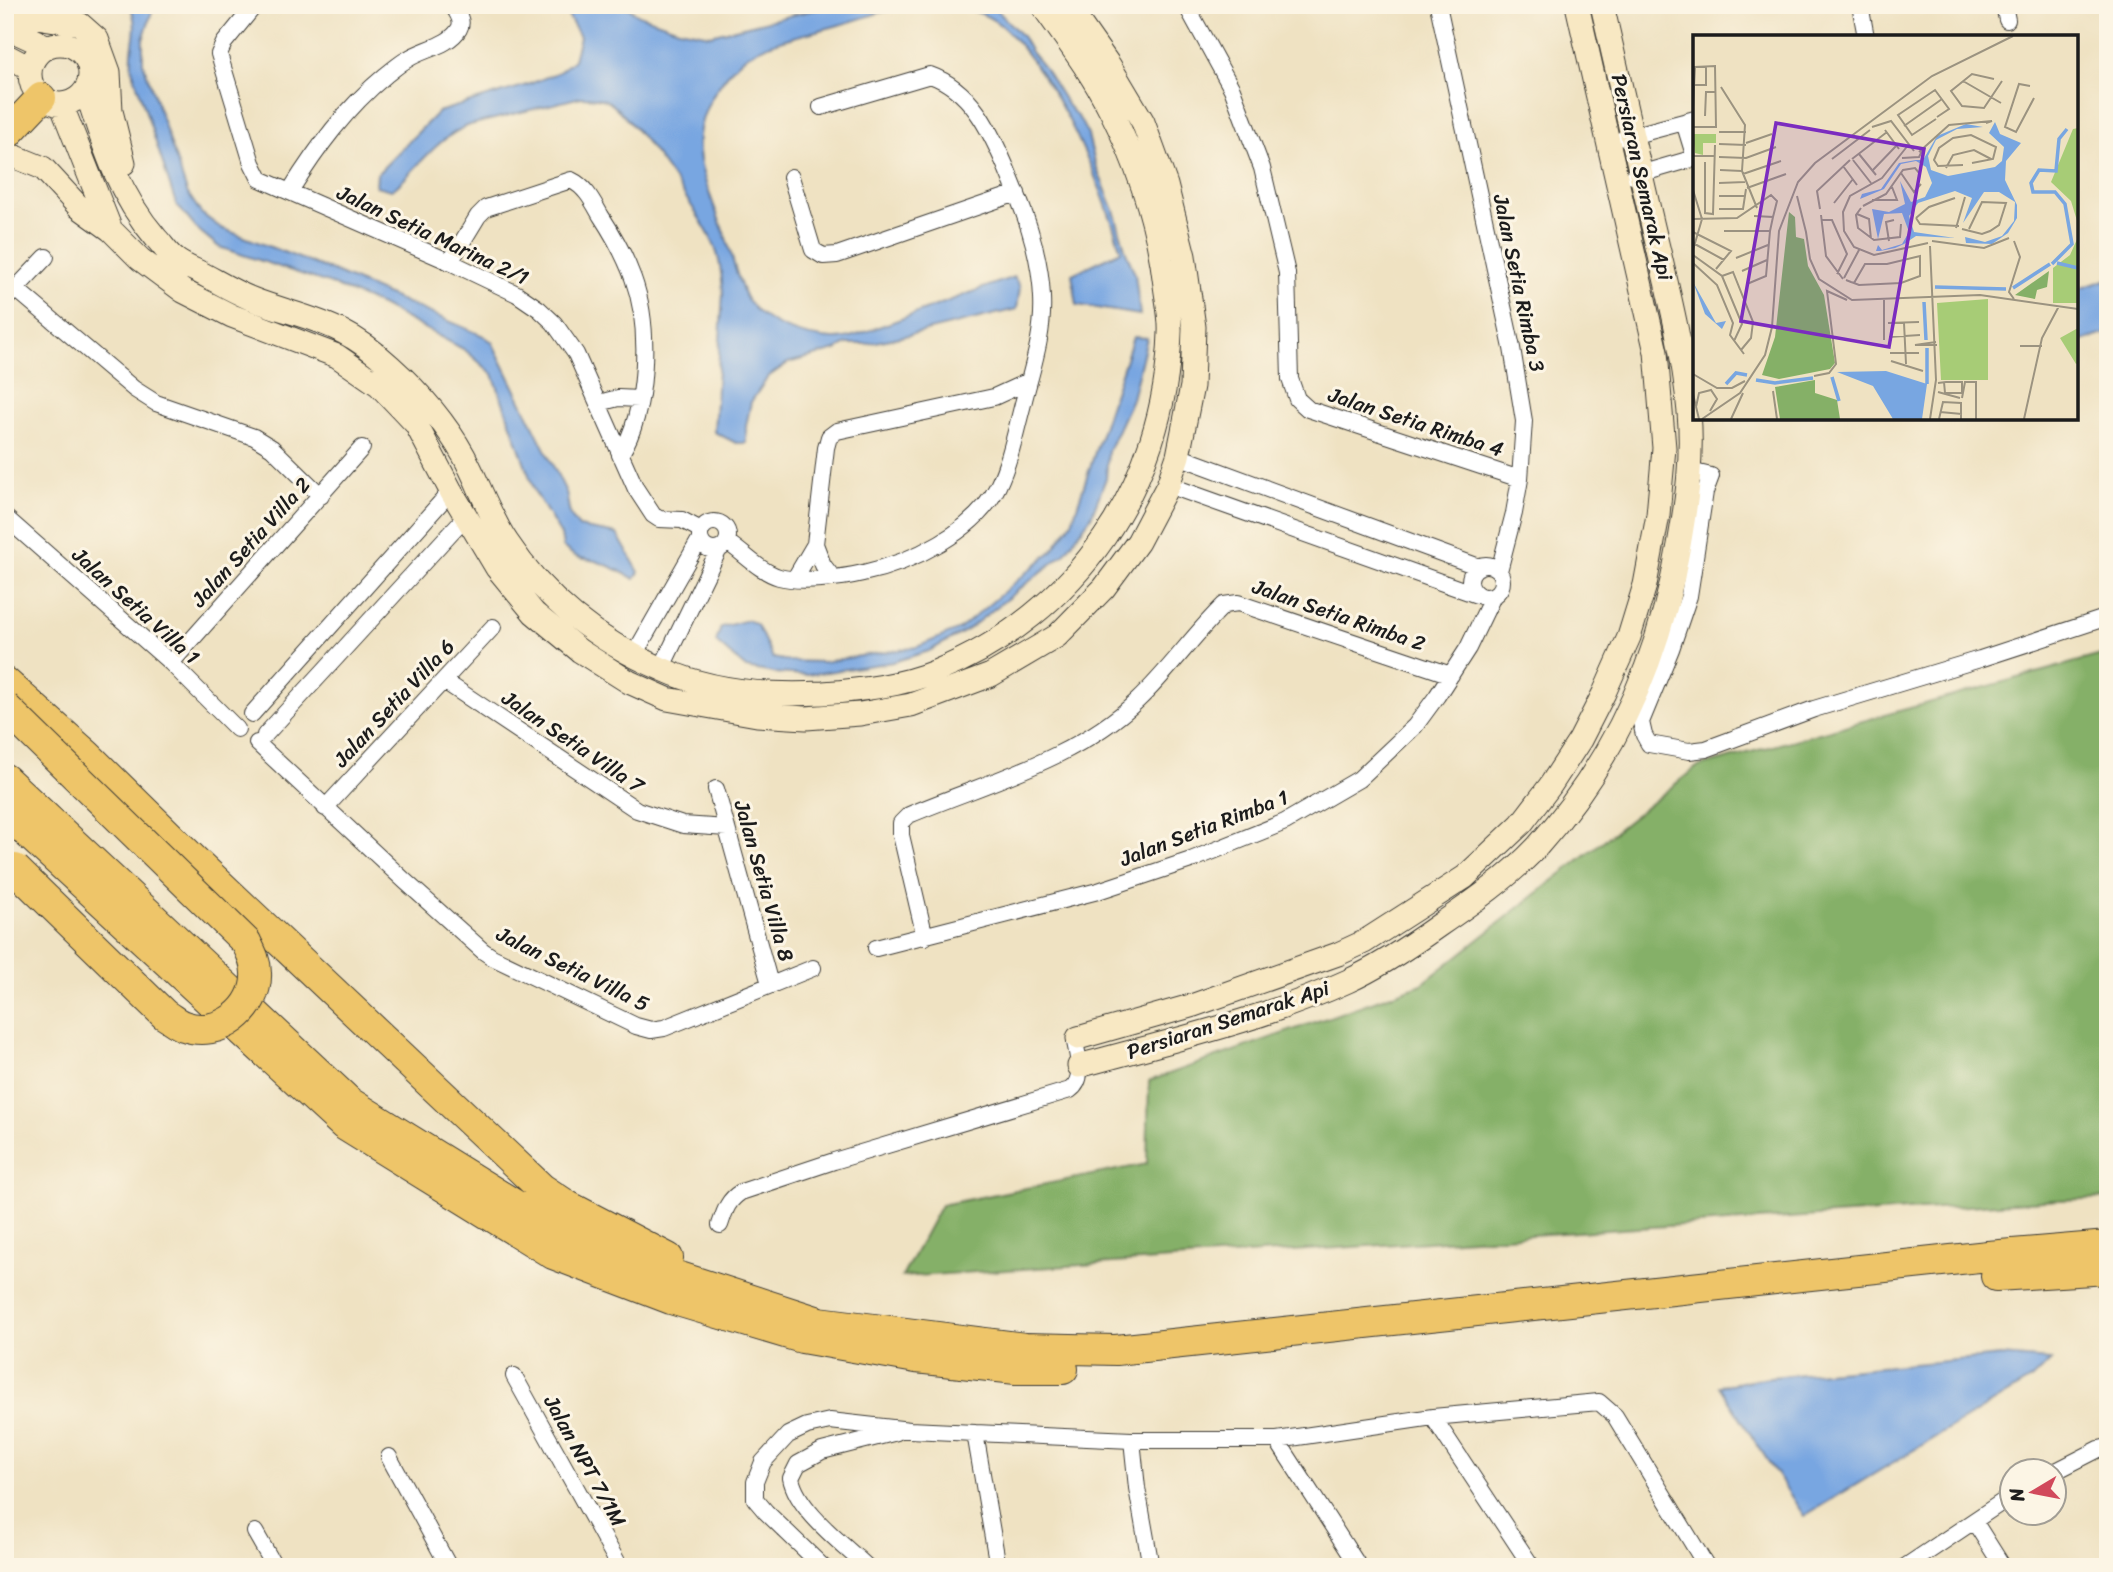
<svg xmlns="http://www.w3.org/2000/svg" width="2113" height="1572" viewBox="0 0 2113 1572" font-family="Sriracha,sans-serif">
<rect width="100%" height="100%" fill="#fcf5e5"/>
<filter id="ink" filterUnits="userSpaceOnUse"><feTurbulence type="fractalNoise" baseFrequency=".0143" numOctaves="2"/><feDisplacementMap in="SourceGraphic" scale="14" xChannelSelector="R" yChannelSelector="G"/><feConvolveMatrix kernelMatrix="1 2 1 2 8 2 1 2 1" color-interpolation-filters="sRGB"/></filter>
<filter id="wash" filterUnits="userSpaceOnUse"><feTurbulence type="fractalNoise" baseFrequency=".00686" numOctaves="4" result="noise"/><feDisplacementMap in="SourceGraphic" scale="28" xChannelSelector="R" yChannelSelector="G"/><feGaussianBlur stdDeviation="1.57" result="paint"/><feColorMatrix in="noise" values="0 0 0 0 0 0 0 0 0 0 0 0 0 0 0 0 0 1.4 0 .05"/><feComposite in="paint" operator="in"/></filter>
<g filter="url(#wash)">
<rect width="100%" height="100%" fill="#efe2c2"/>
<path fill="#85b067" stroke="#506642" stroke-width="2" d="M 2108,653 L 2108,1198 L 2058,1200 L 902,1277 L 941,1205 L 1147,1164 L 1149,1081 L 1422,984 L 1697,767 Z"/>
<path fill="#78a6e1" stroke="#4a617e" stroke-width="2" d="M 130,5 L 154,5 L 143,40 L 143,62 L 187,192 L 201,213 L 221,228 L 330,270 L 484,336 L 492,342 L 566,492 L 570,515 L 579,527 L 617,534 L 639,572 L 635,579 C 625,574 615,568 604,564 C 583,555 584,565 563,547 L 561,535 L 535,492 L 493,374 L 465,350 L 381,305 L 331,284 L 219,247 L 196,228 L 176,204 L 132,69 C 129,42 141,32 130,5 Z
M 562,5 L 624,5 L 639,15 L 679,29 L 710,35 L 830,6 L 915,5 C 888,8 865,18 839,25 C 806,35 755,41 732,69 C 676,136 702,169 727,241 C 732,256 740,290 748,301 C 766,326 803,337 833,339 C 849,340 869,330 884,325 C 927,310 970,292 1014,277 L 1020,287 L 1017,309 L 909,335 L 867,344 L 847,344 L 836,350 L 788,363 L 768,377 L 751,402 L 746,426 L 746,443 L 736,443 L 714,432 L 723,293 C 722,278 721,264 716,250 C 708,224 630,113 607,101 C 599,97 589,97 581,97 L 470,125 C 439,136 420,165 396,187 L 391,190 L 376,186 L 377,174 L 438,112 L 530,84 L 559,72 L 574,60 L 580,37 Z
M 948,5 L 992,5 L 1022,36 L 1031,52 L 1043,66 L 1068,106 L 1079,118 L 1088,135 L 1096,167 L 1114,210 L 1125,249 L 1135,274 L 1140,315 L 1077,305 L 1072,274 L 1121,251 C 1101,181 1059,83 1006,30 C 991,15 969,8 948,5 Z
M 2108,279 L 2108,333 L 2076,343 L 2076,290 Z
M 1133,337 L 1147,338 L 1132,399 L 1108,451 L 1106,478 L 1091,517 L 1064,554 L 966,631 L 929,651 L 893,662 L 807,675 L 773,673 L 746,668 L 716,642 L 721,627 L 748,620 L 757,625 L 773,658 L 789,661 L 823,662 L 917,647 L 960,629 L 1052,551 L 1072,522 Z
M 2001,1356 L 2051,1360 L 2032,1379 L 1804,1516 L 1719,1386 L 1770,1377 Z"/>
</g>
<g filter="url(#ink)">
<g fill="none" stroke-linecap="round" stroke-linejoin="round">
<defs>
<path id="street" d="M 255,5 L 224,43 L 219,54 L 252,163 L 260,179 L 450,262 L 517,294 L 539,309 L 554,323 L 576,354 L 636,489 L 653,515 L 659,519 L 682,520 L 701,530
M 1186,5 L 1232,89 L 1262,168 L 1287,273 L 1290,379 L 1297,399 L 1308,409 L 1520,479
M 1438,5 L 1512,348 L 1524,421 L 1520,479 L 1514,513 L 1499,571
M 1860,5 L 1866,37
M 2004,5 L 2007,20
M 1684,122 L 1695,158
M 1624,138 L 1695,119
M 1633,176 L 1695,158
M 791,177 L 813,250 L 823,256 L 837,255 L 1017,193
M 290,191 C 317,148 346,108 386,75 C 393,70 400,63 408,59 C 423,49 449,46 459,29 C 464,21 457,12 452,5
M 450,262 L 478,216 L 486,208 L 571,180 C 586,187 593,202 601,216 C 614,236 625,256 633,278 C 651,327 648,411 620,455
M 16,289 L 134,389 L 156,403 L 254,437 L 272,448 L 321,496
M 5,300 L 46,257
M 599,403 L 618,398 L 639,399
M 1178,456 L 1479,567
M 1690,471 L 1711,476 L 1705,492 L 1689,596 L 1671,649 L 1641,722 L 1644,735 L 1649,744 L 1689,751 L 1706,749 L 1814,709 L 1980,659 L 2108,617
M 1168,485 L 1477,595
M 5,517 L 171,663 L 237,729
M700 536a14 14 0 1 1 28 0a14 14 0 1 1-28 0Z
M 727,542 C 744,553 759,571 779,577 C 800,583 842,578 863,573 C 910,563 976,532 998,486 C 1011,459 1016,429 1024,400 C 1033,365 1044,333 1042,297 C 1040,249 1023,208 1005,165 C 989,128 970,89 930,75 L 821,107
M 815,544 L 823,565 L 833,578
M1470 581a16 16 0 1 1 32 0a16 16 0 1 1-32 0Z
M 795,578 L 815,544 L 826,448 L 829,437 L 837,431 L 994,397 L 1029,381
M 634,655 L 700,539
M 171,663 L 362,448
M 661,669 L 719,549
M 444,681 L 637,810 L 683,825 L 727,828
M 252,714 L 451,491
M 265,735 L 466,516
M 257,743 L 406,882 L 483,951 L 492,957 L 636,1026 L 651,1030 L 664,1028 L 813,968
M 716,789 L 770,984
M 325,808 L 493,627
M 925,937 L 901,835 L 901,823 L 909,815 C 987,782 1075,760 1138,700 C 1169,671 1193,635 1224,605 L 1238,603 L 1451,675
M 876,948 L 1098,891 L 1191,860 L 1285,822 L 1359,779 L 1415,726 L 1437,696 L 1468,648 L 1493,596
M 720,1225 C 725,1210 728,1200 741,1192 L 834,1161 L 1070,1090 C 1085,1080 1078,1058 1075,1042 L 1078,1038
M 514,1376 L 620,1567
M 1433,1417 L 1532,1567
M 1277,1440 L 1359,1567
M 389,1457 L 449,1567
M 2054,1472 L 2099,1449 L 2108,1447
M 1974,1521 L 2003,1567
M 255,1532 L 275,1567
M 823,1567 L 766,1512 L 755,1499 L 755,1482 L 763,1462 L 788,1435 L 807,1426 L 830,1421 L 910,1430 L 975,1433
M 867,1567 C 843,1544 797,1510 791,1478 L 798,1464 L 822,1451 L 897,1432
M 998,1567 L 975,1433 L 1132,1440
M 1151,1567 L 1137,1488 L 1132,1440 L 1277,1440 L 1433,1417 L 1599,1402 L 1615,1416 L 1707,1567
M 1905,1567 L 2011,1496"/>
<path id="secondary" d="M 5,7 L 24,15 L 80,24 L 97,39 L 109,72 L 111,111 L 124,163
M 5,27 L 46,46
M30 74a30 30 0 1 1 60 0a30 30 0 1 1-60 0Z
M 5,55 L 30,68
M 86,90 C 103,144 118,194 156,238 C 162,244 168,254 175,259 C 182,265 193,269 201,273 C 218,282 234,292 252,299 C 282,311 315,317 343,332 C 359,340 377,354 390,366 C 419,392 445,422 464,456 C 479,484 489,515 507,542 C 545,600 599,642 662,669 C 712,692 768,696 823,693 C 861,690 901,686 937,671 C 1077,614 1165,485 1170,333 C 1171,318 1167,301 1165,285 C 1158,225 1138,165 1111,111 C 1092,73 1066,39 1042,5
M 61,104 L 111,230
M 5,159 L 16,157 L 43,168 L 79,207 L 111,230 L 140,259 L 183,291 L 232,316 L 337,356 L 379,385 L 416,424 L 451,491 L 497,568 L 534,613 L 580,651 L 629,682 L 667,699 L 757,715 L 806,718 L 860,714 L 911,705 L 991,675 L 1057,636 L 1104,588 L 1138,542 L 1168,485 L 1178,456 L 1192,386 L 1194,327 L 1184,256 L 1166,185 L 1143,122 L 1109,65 L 1067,5
M 1078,1038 L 1194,1005 L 1338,954 L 1364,942 L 1434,897 L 1465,877 L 1521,824 L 1550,786 L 1580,740 L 1604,693 L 1629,637 L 1645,585 L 1658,515 L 1664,448 L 1656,352 L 1577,5
M 1079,1066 C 1169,1041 1263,1020 1348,981 C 1379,967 1410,946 1438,926 C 1473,902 1508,878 1537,847 C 1614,761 1660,658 1679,545 C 1687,500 1693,457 1689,412 C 1683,346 1666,282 1651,218 C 1634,147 1618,76 1602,5"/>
<path id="highway" d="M 5,136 L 41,98
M 5,682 L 87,755 L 194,860 L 541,1188 L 568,1206 L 668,1258
M 5,779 L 349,1102 L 578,1244 L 819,1322 L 1025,1348 L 1116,1350 L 1988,1256 L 2108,1246
M 5,812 L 344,1125 L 553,1254 L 671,1299 L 802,1338 L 916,1358 L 1016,1369 L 1063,1369
M 1996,1276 L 2108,1269"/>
</defs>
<use href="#street" stroke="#3c3a35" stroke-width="18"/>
<use href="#secondary" stroke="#3c3a35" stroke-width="25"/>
<use href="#highway" stroke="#3c3a35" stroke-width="32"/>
<use href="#street" stroke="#fff" stroke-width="16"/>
<use href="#secondary" stroke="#f8e8c3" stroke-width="23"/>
<use href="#highway" stroke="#eec569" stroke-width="30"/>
<defs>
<path id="highway-bridge" d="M 5,707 L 246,942 C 251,952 256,961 256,973 C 258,1009 219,1039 184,1026 C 177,1024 171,1018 165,1015 L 15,869"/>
</defs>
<use href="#highway-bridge" stroke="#3c3a35" stroke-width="32" stroke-linecap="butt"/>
<use href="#highway-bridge" stroke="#eec569" stroke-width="30"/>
</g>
</g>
<g text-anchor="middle" stroke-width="6" stroke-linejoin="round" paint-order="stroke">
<g font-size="21" fill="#1c1c1c" stroke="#fcf5e5">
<text transform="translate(1642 177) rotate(77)" y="7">Persiaran Semarak Api</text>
<text transform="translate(433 235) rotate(25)" y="7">Jalan Setia Marina 2/1</text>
<text transform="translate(1519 283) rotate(78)" y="7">Jalan Setia Rimba 3</text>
<text transform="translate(1416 422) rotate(18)" y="7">Jalan Setia Rimba 4</text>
<text transform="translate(251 542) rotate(-48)" y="7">Jalan Setia Villa 2</text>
<text transform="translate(136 606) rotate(42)" y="7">Jalan Setia Villa 1</text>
<text transform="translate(1339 615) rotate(19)" y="7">Jalan Setia Rimba 2</text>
<text transform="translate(394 703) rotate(-47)" y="7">Jalan Setia Villa 6</text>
<text transform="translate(573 742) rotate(34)" y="7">Jalan Setia Villa 7</text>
<text transform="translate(1204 828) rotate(-21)" y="7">Jalan Setia Rimba 1</text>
<text transform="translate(764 881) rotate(74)" y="7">Jalan Setia Villa 8</text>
<text transform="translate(573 969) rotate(26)" y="7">Jalan Setia Villa 5</text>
<text transform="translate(1228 1020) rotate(-18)" y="7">Persiaran Semarak Api</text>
<text transform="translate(585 1461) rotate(61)" y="7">Jalan NPT 7/1M</text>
</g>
</g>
<g transform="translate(1693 35)">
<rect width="385" height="385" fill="#efe2c2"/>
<path d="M 385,93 L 385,189 L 378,166 L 358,147 L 380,94 ZM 0,99 L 23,99 L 23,108 L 10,108 L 10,120 L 2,118 ZM 385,202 L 385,268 L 360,268 L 360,233 L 377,220 ZM 295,264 L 295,345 L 248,345 L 244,268 ZM 385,293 L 385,328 L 383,329 L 367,303 Z" fill="#a7cc76"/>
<path d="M 96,177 L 102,182 L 103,202 L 111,204 L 115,231 L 131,260 L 142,328 L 137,334 L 86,344 L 69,340 L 82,302 ZM 356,236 L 354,252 L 344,255 L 342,264 L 322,260 ZM 122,345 L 122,358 L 144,365 L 147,384 L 87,384 L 82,352 Z" fill="#85b067"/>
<path d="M 302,87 L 307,99 L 328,108 L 313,126 L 312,145 L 324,170 L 324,183 L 315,198 L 299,209 L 273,208 L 272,202 L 292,207 L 309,201 L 321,186 L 322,167 L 306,157 L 291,157 L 270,188 L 279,163 L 262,156 L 225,168 L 216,181 L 221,197 L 262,203 L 223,201 L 211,209 L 202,213 L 187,216 L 183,216 L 185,210 L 189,215 L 209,209 L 216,197 L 209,178 L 191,179 L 185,204 L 179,174 L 196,177 L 212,169 L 207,146 L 218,167 L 232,162 L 239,148 L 233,132 L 223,126 L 208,129 L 191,154 L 167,164 L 169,159 L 188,154 L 206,128 L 223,125 L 230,125 L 244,101 L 273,89 L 290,92 L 264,94 L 243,105 L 235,121 L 238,135 L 255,141 L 302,132 L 309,126 L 311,112 L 296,98 ZM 0,247 L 23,288 L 33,286 L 29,294 L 12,279 ZM 193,336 L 234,349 L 229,384 L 200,384 L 180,351 L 144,337 Z" fill="#78a6e1"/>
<path fill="none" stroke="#78a6e1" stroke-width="3.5" d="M 364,228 L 385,233M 359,229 L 379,209 L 372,169 L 362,157 L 340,157 L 338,148 L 346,135 L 363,136 L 366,104 L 374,94M 242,252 L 313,254M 320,253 L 357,229M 231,267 L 233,305M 234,313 L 234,349M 139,342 L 146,366M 63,345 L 82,348 L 120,343M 33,349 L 43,338 L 54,340"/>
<path fill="none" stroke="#9b9380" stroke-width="2" d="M 301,44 L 279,39 L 258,56 L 269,71 L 291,73 L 309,46M 270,46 L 308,68M 1,50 L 13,50 L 13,31M 337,51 L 326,49 L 312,92 L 323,97 L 341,63M 28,52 L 52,90 L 49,136 L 64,173M 0,72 L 2,32 L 22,31 L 23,92 L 0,92M 12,81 L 13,57 L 23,57M 243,84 L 219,100 L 205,80 L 242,55 L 256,74 L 244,82M 211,91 L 249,64M 179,92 L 198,86 L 221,116M 192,95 L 206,114M 26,97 L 53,97M 53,108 L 79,99M 26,109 L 53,110M 216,109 L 189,143 L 157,161 L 150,177 L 151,196 L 161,212 L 181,220 L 235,208M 226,117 L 256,90 L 299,86 L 293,88M 166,119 L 183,140M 0,121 L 22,121M 26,122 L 53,123 L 83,112M 209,123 L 226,122 L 230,114M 139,124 L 177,95M 159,124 L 194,97M 160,125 L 178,148M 12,127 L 12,178 L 20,179 L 22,110M 270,130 L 245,131 L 241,125 L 246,113 L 260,103 L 278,100 L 303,112 L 300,124 L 279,128M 150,131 L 164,150M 253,133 L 260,120 L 281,115 L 298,124M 27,135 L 49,136M 179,136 L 204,110M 208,138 L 221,157 L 228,149M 50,139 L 88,126M 26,148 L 52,147M 54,153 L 93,139M 0,155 L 9,184 L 0,215M 26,161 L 52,161M 104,161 L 113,197M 179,165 L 204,165 L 199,152M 141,168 L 160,144M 170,171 L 193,159 L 210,135 L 222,133 L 227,139M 168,173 L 163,180 L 165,193 L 181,205 L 207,202 L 208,189M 26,174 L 50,174 L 53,154M 127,174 L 124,156 L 157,125M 164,179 L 176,184 L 178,204M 128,180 L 133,221 L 150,244M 61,181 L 80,182 L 77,196M 223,183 L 227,189 L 266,191M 223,183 L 236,172 L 262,163M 0,184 L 44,183 L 78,160 L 84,166 L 80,182M 128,185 L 139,185 L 154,219 L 144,239M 263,193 L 272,162M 269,194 L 289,199 L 297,196 L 306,190 L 313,168 L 289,167 L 276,194M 31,196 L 77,196 L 73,241 L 54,249M 0,197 L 38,216 L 23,234M 113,197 L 117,224 L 126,244 L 159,265 L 287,260 L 385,274M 196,206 L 193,187 L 201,185M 239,206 L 291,213 L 316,203M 321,206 L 327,222 L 316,257 L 321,264M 0,208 L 31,225M 237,211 L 243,345 L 237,384M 0,220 L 29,241 L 49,289 L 41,306M 43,223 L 75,210M 0,228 L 24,250 L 40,288 L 37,300 L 51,319M 49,236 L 74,225M 29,241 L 40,237 L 60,287 L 58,303 L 48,315M 151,243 L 166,215M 153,245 L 158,247 L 161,248 L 166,250 L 208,248 L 227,241 L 227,221 L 194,229 L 172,229 L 161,248M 195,288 L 226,287M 211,288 L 213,329M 196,302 L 227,300M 191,305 L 191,263M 243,307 L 222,310 L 244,310M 327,311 L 349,311M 197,318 L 226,318M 198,326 L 230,336M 0,339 L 24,353 L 39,353 L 52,346M 121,341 L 136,338 L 143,329 L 134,256 L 154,265M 245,348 L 253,347 L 269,347 L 269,358 L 252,358 L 251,347M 80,356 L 84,384M 245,357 L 267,363M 0,359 L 6,384M 269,363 L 272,347 L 283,347 L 283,384M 3,372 L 6,358 L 18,355 L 24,364 L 17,376M 247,377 L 269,379M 9,384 L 47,358 L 72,320 L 79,292 L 86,196 L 105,147 L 122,128 L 239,41 L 320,1M 38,384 L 50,358M 246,384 L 250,367 L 268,368 L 268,384M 331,384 L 349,303 L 366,271"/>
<path fill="#7b2cbf" fill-opacity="0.15" stroke="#7b2cbf" stroke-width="3.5" d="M 83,88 L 231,114 L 196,312 L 48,286 Z"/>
<rect width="385" height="385" fill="none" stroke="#1c1c1c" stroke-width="3.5"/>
</g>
<rect width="2113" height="1572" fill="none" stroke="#fcf5e5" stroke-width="28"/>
<g transform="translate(2033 1492) rotate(260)"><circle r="33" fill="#fcf5e5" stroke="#a29e95" stroke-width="2"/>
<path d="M0-5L12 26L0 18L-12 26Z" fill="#d1495b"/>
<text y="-10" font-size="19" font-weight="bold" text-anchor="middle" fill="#1c1c1c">N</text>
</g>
</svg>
